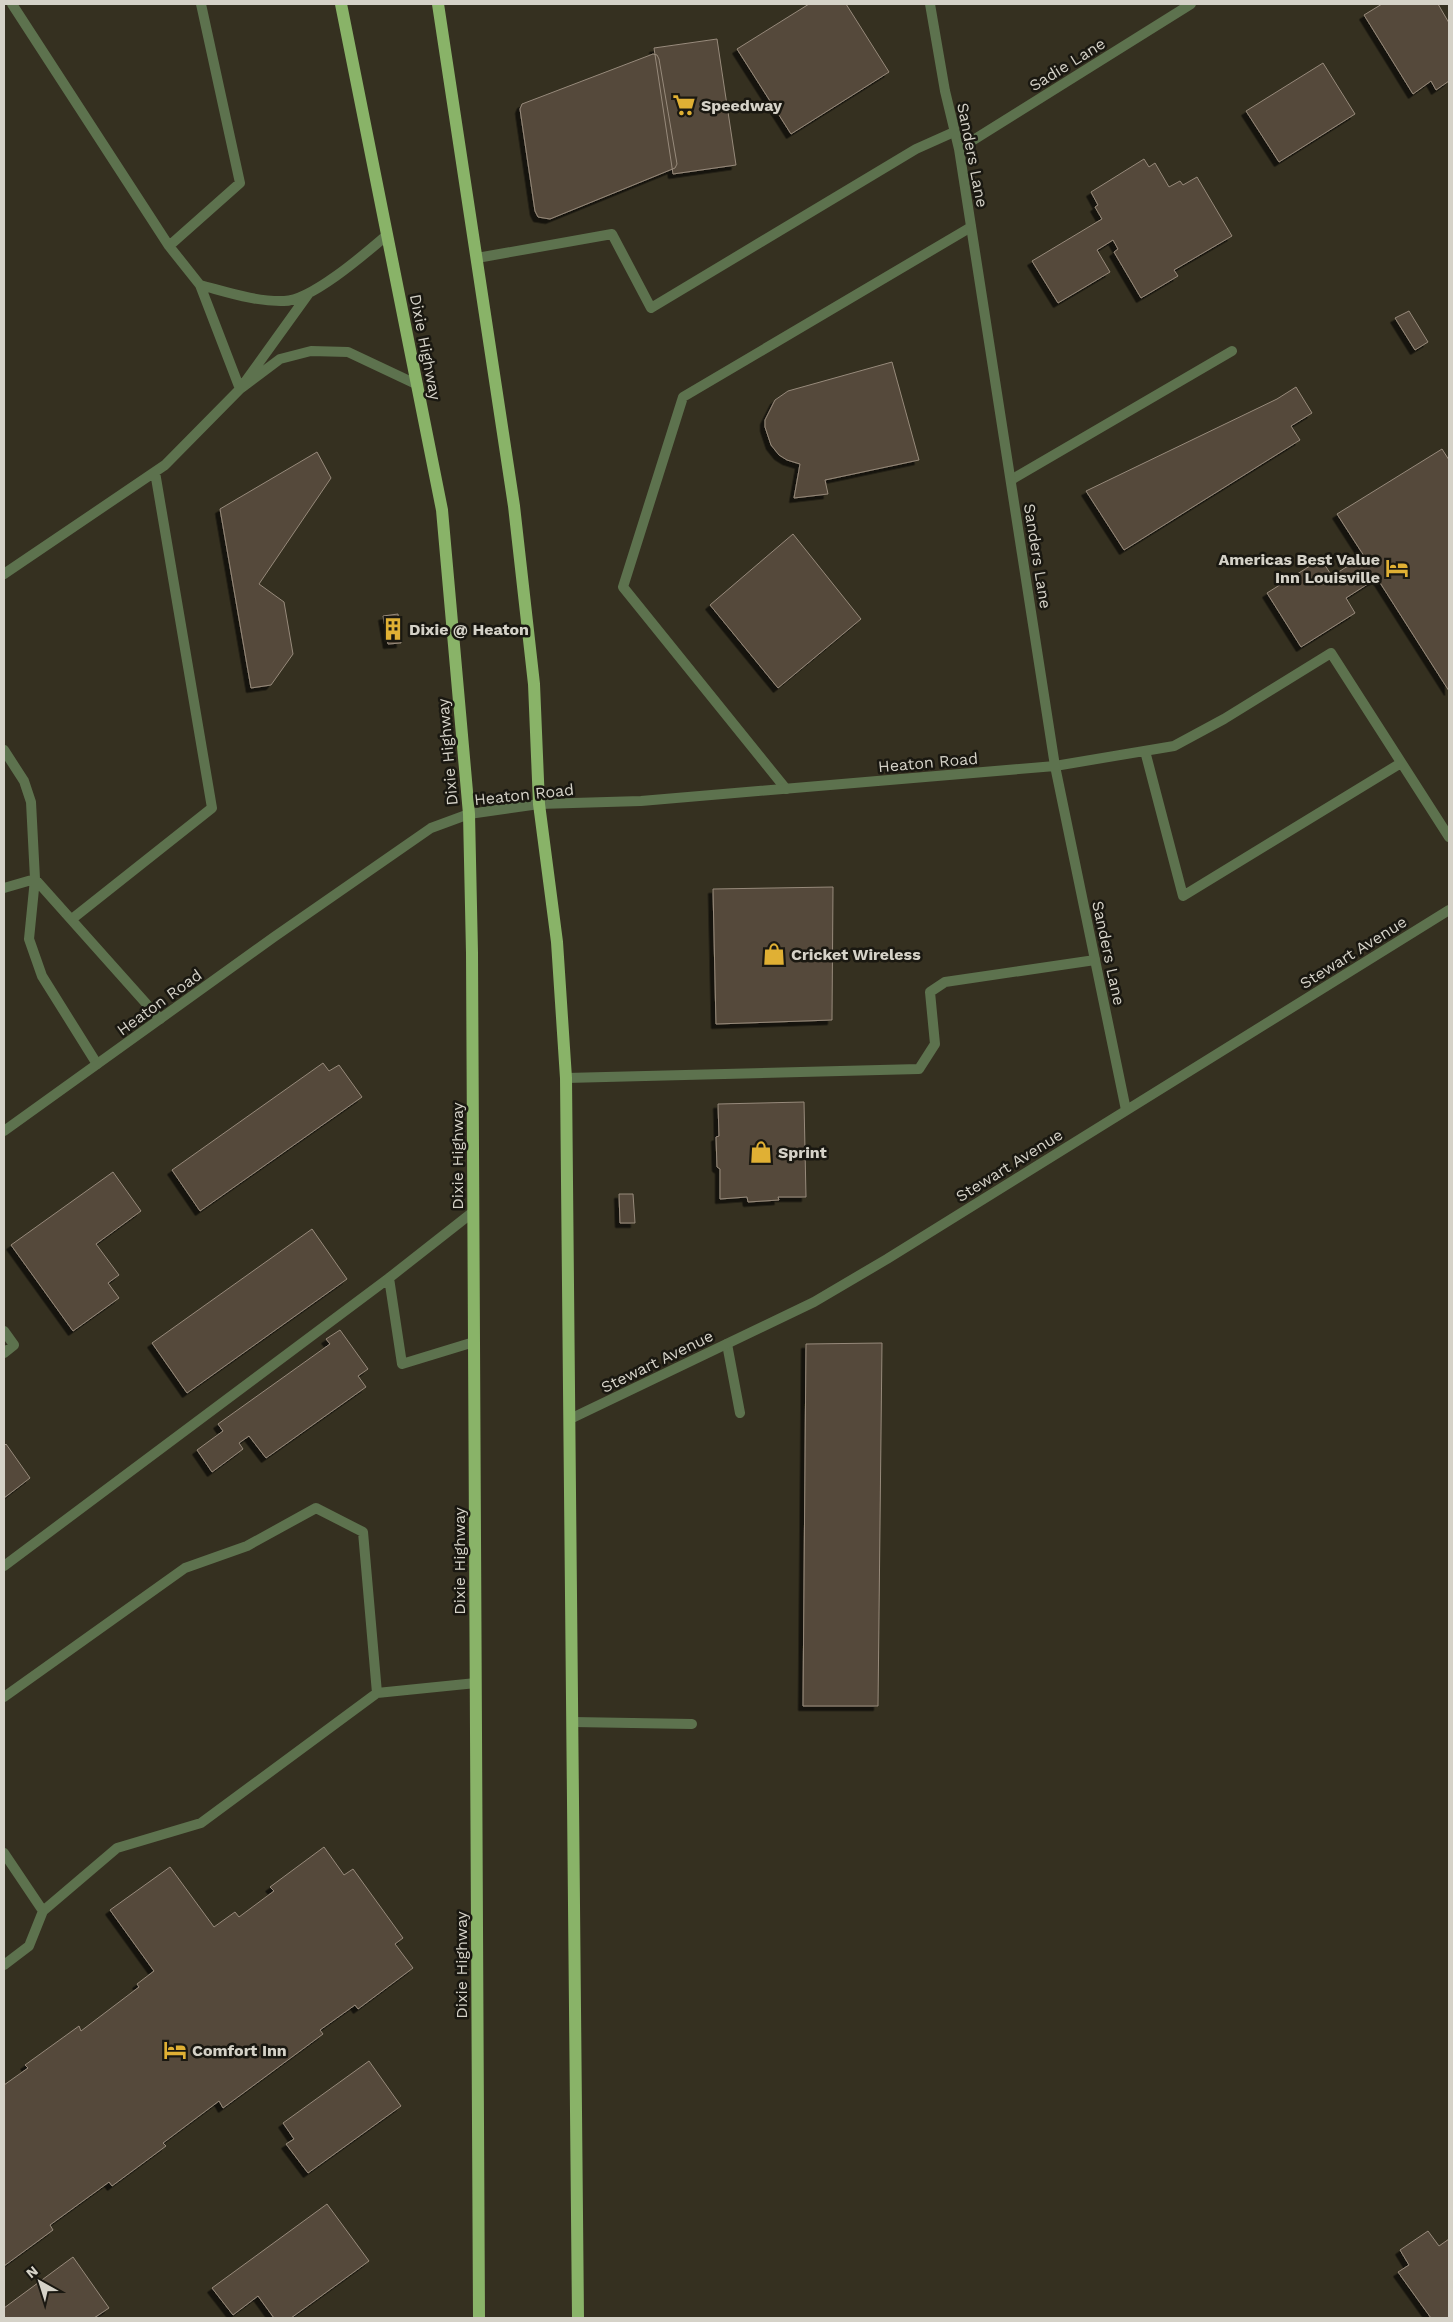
<svg xmlns="http://www.w3.org/2000/svg" width="1453" height="2322" viewBox="0 0 1453 2322" font-family="'Work Sans',sans-serif">
<defs>
<filter id="shadow"><feDropShadow dx="-4.5" dy="4.5" stdDeviation="0" flood-color="#0009"/></filter>
</defs>
<rect width="100%" height="100%" fill="#353020"/>
<path fill="#55493b" stroke="#978a7b" filter="url(#shadow)" d="M 809,4 L 846,4 L 889,72 L 791,134 L 737,49 Z
M 1382,4 L 1438,4 L 1449,23 L 1449,81 L 1436,90 L 1431,81 L 1413,94 L 1364,15 Z
M 717,39 L 736,165 L 673,174 L 654,48 Z
M 653,54 L 657,55 L 659,59 L 677,164 L 675,168 L 550,219 L 538,217 L 535,211 L 521,116 L 520,109 L 522,104 Z
M 1323,63 L 1355,114 L 1279,162 L 1246,111 Z
M 1144,159 L 1149,167 L 1155,163 L 1169,187 L 1180,181 L 1183,185 L 1197,177 L 1232,236 L 1174,270 L 1178,276 L 1141,298 L 1114,252 L 1118,249 L 1113,240 L 1097,250 L 1110,272 L 1058,303 L 1032,261 L 1102,219 L 1095,207 L 1098,205 L 1091,192 Z
M 1409,311 L 1428,342 L 1415,350 L 1395,318 Z
M 892,362 L 919,460 L 825,480 L 828,494 L 794,498 L 800,464 L 787,460 L 779,455 L 771,445 L 765,427 L 765,420 L 775,400 L 788,391 Z
M 1296,387 L 1312,413 L 1291,426 L 1300,440 L 1124,550 L 1086,491 L 1277,399 Z
M 1442,449 L 1449,460 L 1449,691 L 1377,578 L 1346,598 L 1355,613 L 1301,647 L 1267,593 L 1321,559 L 1332,576 L 1364,556 L 1337,514 Z
M 317,452 L 331,478 L 259,584 L 284,602 L 293,654 L 271,685 L 251,688 L 220,509 Z
M 793,534 L 861,619 L 778,688 L 710,605 Z
M 398,614 L 401,643 L 388,644 L 383,616 Z
M 833,887 L 832,1020 L 716,1024 L 713,889 Z
M 323,1063 L 329,1071 L 339,1065 L 362,1097 L 200,1211 L 172,1170 Z
M 804,1102 L 806,1197 L 778,1197 L 779,1200 L 748,1202 L 747,1197 L 720,1199 L 720,1169 L 717,1167 L 716,1137 L 719,1136 L 718,1104 Z
M 113,1172 L 141,1211 L 96,1244 L 119,1275 L 108,1283 L 119,1298 L 73,1331 L 11,1245 Z
M 619,1194 L 633,1194 L 635,1223 L 620,1223 Z
M 312,1229 L 347,1279 L 187,1393 L 152,1343 Z
M 340,1330 L 368,1369 L 358,1376 L 366,1387 L 266,1458 L 249,1436 L 239,1443 L 243,1449 L 212,1472 L 197,1450 L 223,1431 L 218,1424 L 330,1344 L 326,1339 Z
M 882,1343 L 878,1706 L 803,1706 L 806,1344 Z
M 6,1444 L 30,1478 L 4,1498 L 4,1446 Z
M 324,1847 L 344,1875 L 353,1869 L 403,1938 L 395,1944 L 413,1968 L 358,2009 L 355,2005 L 320,2030 L 323,2034 L 223,2108 L 219,2101 L 163,2143 L 166,2146 L 112,2186 L 109,2182 L 50,2225 L 53,2230 L 4,2266 L 4,2085 L 28,2068 L 25,2065 L 79,2026 L 81,2031 L 139,1987 L 137,1984 L 154,1971 L 110,1910 L 170,1867 L 214,1927 L 235,1912 L 239,1917 L 274,1891 L 270,1887 Z
M 369,2061 L 401,2106 L 308,2173 L 286,2144 L 294,2139 L 283,2123 Z
M 327,2204 L 369,2261 L 291,2318 L 274,2318 L 258,2296 L 233,2315 L 212,2288 Z
M 1428,2231 L 1439,2246 L 1449,2239 L 1449,2318 L 1431,2318 L 1398,2272 L 1409,2265 L 1400,2250 Z
M 73,2257 L 109,2308 L 94,2318 L 4,2318 L 4,2308 Z"/>
<g fill="none" stroke-linecap="round" stroke-linejoin="round">
<path stroke="#5d724e" stroke-width="10" d="M 12,4 L 169,246 L 200,285
M 387,235 C 366,253 311,301 284,301 C 256,302 227,292 200,285 L 240,389 L 280,359 L 311,351 L 348,352 L 418,385
M 169,246 L 240,183 L 201,4
M 477,258 L 612,234 L 651,308 L 916,149 L 954,132
M 1011,480 L 1232,351
M 4,574 L 165,465 L 240,389 L 309,293
M 4,750 L 24,781 L 31,802 L 35,879 L 4,888
M 1145,751 L 1183,896 L 1401,763
M 1055,766 L 1174,746 L 1224,719 L 1331,653 L 1449,837
M 786,789 L 623,587 L 683,397 L 971,227
M 72,919 L 212,808 L 155,472
M 97,1064 L 42,976 L 29,939 L 35,879 L 160,1019
M 566,1078 L 919,1069 L 935,1044 L 930,992 L 945,982 L 1095,960
M 473,1212 L 389,1278 L 402,1364 L 474,1342
M 4,1331 L 14,1345 L 4,1353
M 727,1344 L 740,1413
M 4,1566 L 389,1278
M 4,1697 L 185,1568 L 247,1546 L 316,1508 L 363,1532 L 377,1693
M 573,1722 L 692,1724
M 4,1853 L 43,1911
M 4,1965 L 29,1946 L 43,1911 L 117,1848 L 201,1823 L 377,1693 L 476,1683"/>
<path stroke="#5d724e" stroke-width="10" d="M 930,4 L 945,91 L 959,149 L 1055,766 L 1126,1110
M 959,149 L 1191,4
M 4,1131 L 274,937 L 431,828 L 469,814 L 539,804 L 641,801 L 1055,766
M 570,1419 L 814,1302 L 887,1259 L 1449,910"/>
<path stroke="#89b368" stroke-width="12" d="M 341,4 L 442,510 L 469,814 L 472,953 L 479,2318
M 438,4 L 514,506 L 534,684 L 539,804 L 557,942 L 566,1078 L 578,2318"/>
</g>
<defs>
<symbol id="supermarket-bare" viewBox="-9 -9 18 18"><path d="M-6-5.5h2.5l.6 2H6L4.5 2H-2.5L-4.4-4H-6ZM-1.5 3.2a1.3 1.3 0 1 0 .1 0ZM3 3.2a1.3 1.3 0 1 0 .1 0Z" fill="#e0b034" stroke="#1a1811" stroke-width="2.5" paint-order="stroke"/></symbol>
<symbol id="hotel-bare" viewBox="-9 -9 18 18"><path d="M-6-4.5h1.5V1H6V5H4.5V3h-9V5H-6ZM-4 0a1.8 1.8 0 1 1 3.6 0ZM.5 0V-2.5h3Q6-2.5 6 0Z" fill="#e0b034" stroke="#1a1811" stroke-width="2.5" paint-order="stroke"/></symbol>
<symbol id="building-bare" viewBox="-9 -9 18 18"><path d="M-4-6H4V6H1V3H-1V6H-4ZM-2.5-4.3h1.7v1.8h-1.7ZM.8-4.3h1.7v1.8H.8ZM-2.5-1h1.7V.8h-1.7ZM.8-1h1.7V.8H.8Z" fill="#e0b034" stroke="#1a1811" stroke-width="2.5" paint-order="stroke"/></symbol>
<symbol id="shop-bare" viewBox="-9 -9 18 18"><path d="M-5-2.5h2.3a2.7 3.5 0 0 1 5.4 0H5L5.5 6h-11ZM-1.5-2.5h3a1.5 2.3 0 0 0-3 0Z" fill="#e0b034" stroke="#1a1811" stroke-width="2.5" paint-order="stroke"/></symbol>
</defs>
<g fill-rule="evenodd">
<use href="#supermarket-bare" x="668" y="89" width="32" height="32"/>
<use href="#hotel-bare" x="1381" y="552" width="32" height="32"/>
<use href="#building-bare" x="377" y="613" width="32" height="32"/>
<use href="#shop-bare" x="758" y="938" width="32" height="32"/>
<use href="#shop-bare" x="745" y="1136" width="32" height="32"/>
<use href="#hotel-bare" x="159" y="2034" width="32" height="32"/>
</g>
<g text-anchor="middle" stroke-width="5" stroke-linejoin="round" paint-order="stroke">
<g font-size="16" fill="#d5d2c8" stroke="#1a1811">
<text transform="translate(1067 64) rotate(-32)" y="6">Sadie Lane</text>
<text transform="translate(973 155) rotate(79)" y="6">Sanders Lane</text>
<text transform="translate(426 347) rotate(79)" y="6">Dixie Highway</text>
<text transform="translate(1038 556) rotate(81)" y="6">Sanders Lane</text>
<text transform="translate(447 752) rotate(-95)" y="6">Dixie Highway</text>
<text transform="translate(928 762) rotate(-5)" y="6">Heaton Road</text>
<text transform="translate(524 794) rotate(-6)" y="6">Heaton Road</text>
<text transform="translate(1353 952) rotate(-32)" y="6">Stewart Avenue</text>
<text transform="translate(1109 953) rotate(78)" y="6">Sanders Lane</text>
<text transform="translate(159 1002) rotate(-36)" y="6">Heaton Road</text>
<text transform="translate(457 1156) rotate(-90)" y="6">Dixie Highway</text>
<text transform="translate(1009 1165) rotate(-32)" y="6">Stewart Avenue</text>
<text transform="translate(657 1361) rotate(-26)" y="6">Stewart Avenue</text>
<text transform="translate(459 1561) rotate(-90)" y="6">Dixie Highway</text>
<text transform="translate(461 1965) rotate(-90)" y="6">Dixie Highway</text>
</g>
<g font-size="16" font-weight="bold" fill="#d5d2c8" stroke="#1a1811" text-anchor="start">
<text x="701" y="111">Speedway</text>
<text x="1380" y="565" text-anchor="end">Americas Best Value<tspan x="1380" dy="18">Inn Louisville</tspan></text>
<text x="409" y="635">Dixie @ Heaton</text>
<text x="791" y="960">Cricket Wireless</text>
<text x="778" y="1158">Sprint</text>
<text x="192" y="2056">Comfort Inn</text>
</g>
</g>
<rect width="1453" height="2322" fill="none" stroke="#d5d2c8" stroke-width="10"/>
<g transform="translate(40 2282) rotate(321)" stroke="#1a1811" stroke-width="4" paint-order="stroke">
<path d="M0-4L9 19L0 12L-9 19Z" fill="#d5d2c8"/>
<text y="-8" font-size="14" font-weight="bold" text-anchor="middle" fill="#d5d2c8">N</text>
</g>
</svg>
